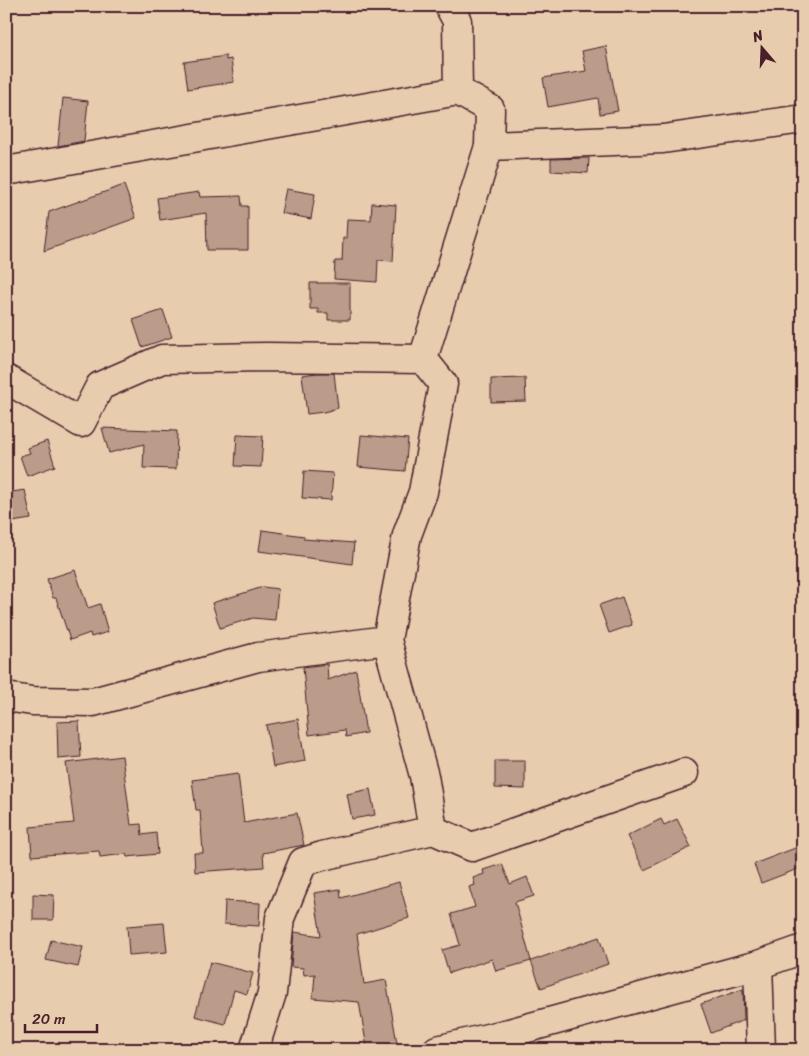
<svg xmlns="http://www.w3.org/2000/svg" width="809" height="1056" viewBox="0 0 809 1056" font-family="Sriracha,sans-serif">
<rect width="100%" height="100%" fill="#e7cdae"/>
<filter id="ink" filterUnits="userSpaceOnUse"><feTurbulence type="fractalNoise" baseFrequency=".02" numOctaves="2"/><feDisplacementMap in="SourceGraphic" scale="10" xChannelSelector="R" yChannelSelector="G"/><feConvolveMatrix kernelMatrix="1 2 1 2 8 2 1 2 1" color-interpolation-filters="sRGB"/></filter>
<g filter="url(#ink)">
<path fill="#bb9c8a" stroke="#4a1f2b" d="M 606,46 L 618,111 L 600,114 L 598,98 L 548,107 L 543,78 L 586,71 L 582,51 Z
M 226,56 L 226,60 L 231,59 L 234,82 L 188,89 L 184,62 Z
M 63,98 L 88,101 L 84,141 L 58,146 Z
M 589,158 L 588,173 L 551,171 L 551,159 Z
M 124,185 L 136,218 L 44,251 L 49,212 Z
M 286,189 L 315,194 L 311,219 L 281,213 Z
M 199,192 L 200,197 L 241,196 L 242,206 L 248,206 L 248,250 L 207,250 L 206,213 L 160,220 L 157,198 Z
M 372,203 L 396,205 L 393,261 L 378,260 L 377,282 L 334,279 L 335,261 L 342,261 L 343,238 L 346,238 L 347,219 L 371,220 Z
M 310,283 L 350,283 L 350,320 L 328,320 L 328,313 L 318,313 L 318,309 L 310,309 Z
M 163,310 L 172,337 L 142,347 L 133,320 Z
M 317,373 L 334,373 L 338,408 L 324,412 L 307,414 L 302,375 Z
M 525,378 L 526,401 L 491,402 L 491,379 Z
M 102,428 L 177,431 L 176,469 L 143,468 L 144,444 L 109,453 Z
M 237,435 L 263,436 L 261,467 L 235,466 Z
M 361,435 L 408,439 L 405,471 L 358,467 Z
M 47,441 L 55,466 L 27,476 L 20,456 L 30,453 L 28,448 Z
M 304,471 L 333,473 L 331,500 L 302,498 Z
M 25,490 L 31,519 L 6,523 L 6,493 Z
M 262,530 L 304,536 L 304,539 L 354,543 L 352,564 L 259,551 Z
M 75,570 L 88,608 L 100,604 L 108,632 L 91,637 L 90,633 L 70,640 L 56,598 L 53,598 L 47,579 Z
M 263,587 L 278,589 L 275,620 L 253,618 L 220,628 L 212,603 Z
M 622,597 L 632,625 L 609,633 L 599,605 Z
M 327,664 L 328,680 L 356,670 L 366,733 L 346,737 L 345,730 L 309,735 L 303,667 Z
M 298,719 L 305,761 L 273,767 L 266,725 Z
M 79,721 L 81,757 L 58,759 L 57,722 Z
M 122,756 L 131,825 L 141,824 L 142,835 L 156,833 L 158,854 L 127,857 L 126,854 L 100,857 L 99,851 L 32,856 L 30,827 L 74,823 L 66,763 Z
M 495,761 L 525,761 L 525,789 L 495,788 Z
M 238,774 L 244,823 L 297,813 L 304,845 L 263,853 L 264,867 L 195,872 L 194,853 L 203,853 L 200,810 L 196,810 L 192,780 Z
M 370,789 L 375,815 L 352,819 L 347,794 Z
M 661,819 L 664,825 L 677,819 L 691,847 L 644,870 L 627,836 Z
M 803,845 L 803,867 L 761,883 L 754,864 Z
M 502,864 L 510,884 L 527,877 L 534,896 L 515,902 L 531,961 L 496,971 L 492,959 L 449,973 L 442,950 L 460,945 L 451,914 L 475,907 L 469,887 L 475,885 L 473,878 L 484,874 L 483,870 Z
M 399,882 L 409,918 L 357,934 L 364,984 L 386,980 L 397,1043 L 367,1048 L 359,1002 L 313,998 L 315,974 L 304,975 L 303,968 L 291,967 L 294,932 L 321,936 L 314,893 L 340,889 L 341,898 Z
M 33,894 L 54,895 L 53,920 L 33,920 Z
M 225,901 L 260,903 L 259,926 L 224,924 Z
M 164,923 L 167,952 L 129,955 L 127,926 Z
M 599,937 L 608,964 L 541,988 L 531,961 Z
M 51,940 L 83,947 L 78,967 L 46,960 Z
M 210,962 L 253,973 L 247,994 L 234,990 L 225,1024 L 195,1016 Z
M 743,989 L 744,1020 L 711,1033 L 701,1004 Z"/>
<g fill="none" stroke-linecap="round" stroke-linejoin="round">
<defs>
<path id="minor" d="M 489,146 L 663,139 L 803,119
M 6,171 L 458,91
M 6,379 L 81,423 L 100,386 L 162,359 L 267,357 L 423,359
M 6,697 L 32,701 L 93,702 L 258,657 L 387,640
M 433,830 L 424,776 L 387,640 L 407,535 L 423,492 L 443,384 L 423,359 L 489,146 L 490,109 L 458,91 L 457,21 L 449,6
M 758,965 L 761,1050
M 254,1050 L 272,993 L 280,918 L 303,862 L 322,856 L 433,830 L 472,847 L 684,773
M 437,1050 L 509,1033 L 758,965 L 803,949"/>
</defs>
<use href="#minor" stroke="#4a1f2b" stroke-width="31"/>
<use href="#minor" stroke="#e7cdae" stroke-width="28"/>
</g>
</g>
<rect width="809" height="1056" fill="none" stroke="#e7cdae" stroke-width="25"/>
<rect x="12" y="12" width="784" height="1031" fill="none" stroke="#4a1f2b" stroke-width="2" filter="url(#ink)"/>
<g transform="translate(762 48) rotate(341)" stroke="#e7cdae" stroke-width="4" paint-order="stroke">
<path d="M0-4L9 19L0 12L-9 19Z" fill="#4a1f2b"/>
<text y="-8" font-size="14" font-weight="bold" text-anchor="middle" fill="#4a1f2b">N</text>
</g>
<path d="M25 1024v8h72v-8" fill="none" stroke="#4a1f2b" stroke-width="2.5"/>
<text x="32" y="1024" font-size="15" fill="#4a1f2b" stroke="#e7cdae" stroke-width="4" paint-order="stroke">20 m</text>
</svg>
